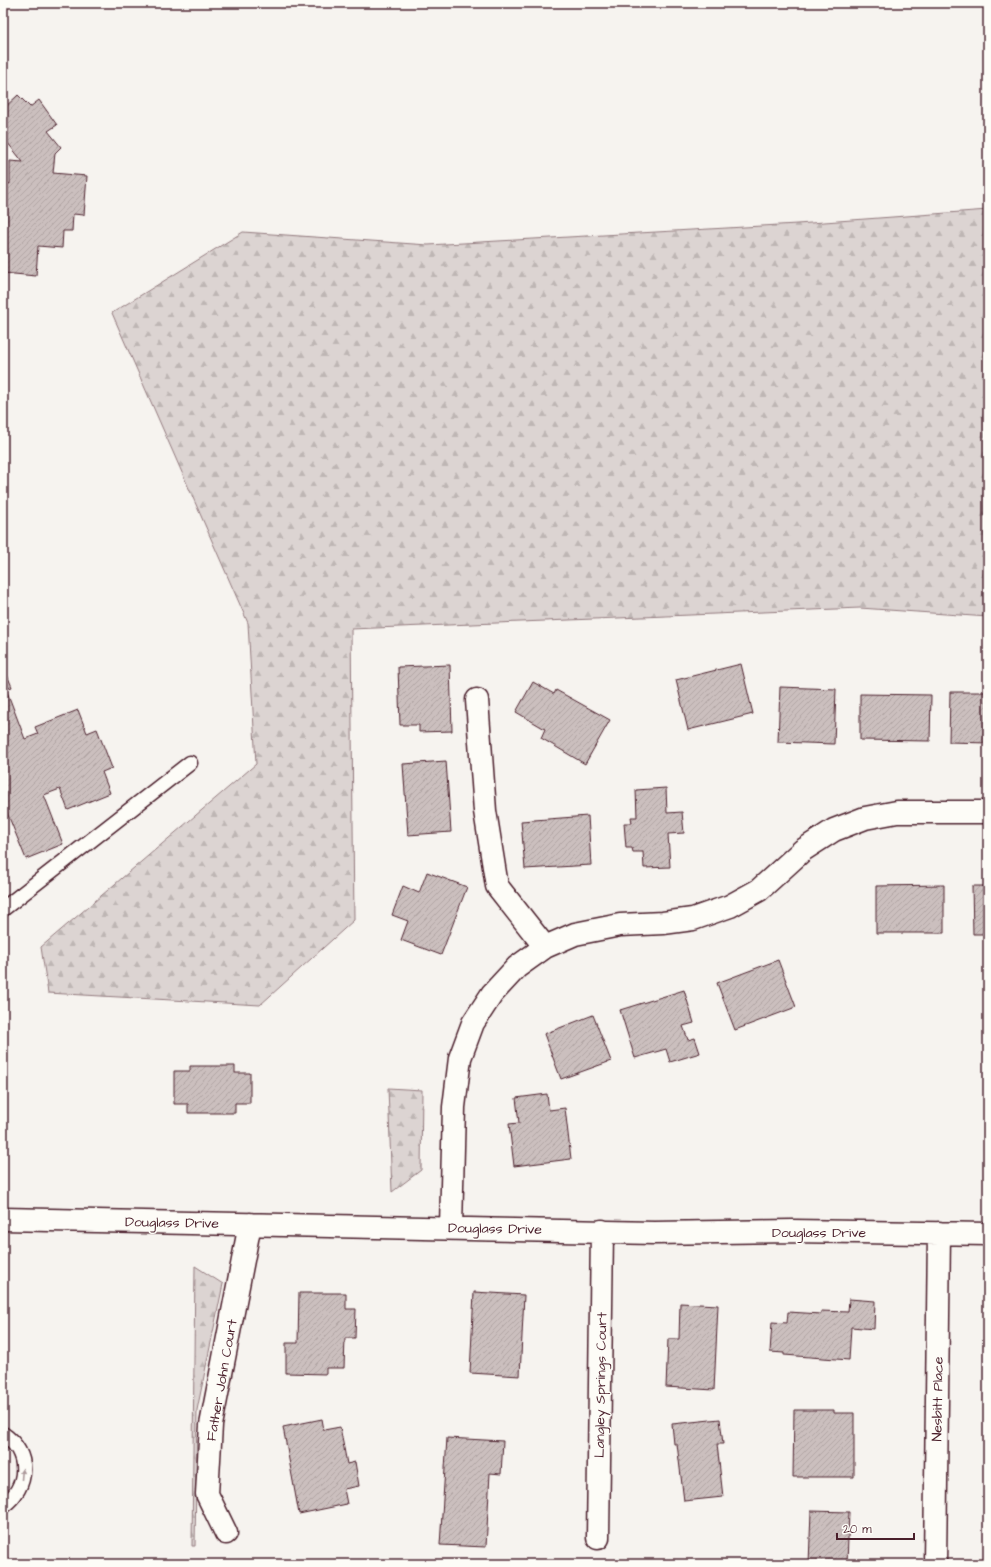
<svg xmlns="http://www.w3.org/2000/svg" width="991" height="1567" viewBox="0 0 991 1567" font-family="'Architects Daughter',sans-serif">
<defs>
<pattern id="forest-firs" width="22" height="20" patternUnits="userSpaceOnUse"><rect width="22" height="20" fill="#dcd4d2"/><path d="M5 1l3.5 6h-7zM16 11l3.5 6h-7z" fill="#beb6b4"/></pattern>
<pattern id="building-hatch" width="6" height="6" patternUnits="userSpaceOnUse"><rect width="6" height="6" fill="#cbbfbe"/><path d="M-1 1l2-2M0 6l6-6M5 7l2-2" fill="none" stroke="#b0a4a3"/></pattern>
</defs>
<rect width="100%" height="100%" fill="#f6f3ef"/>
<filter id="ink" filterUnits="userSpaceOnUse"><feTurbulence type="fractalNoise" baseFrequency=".025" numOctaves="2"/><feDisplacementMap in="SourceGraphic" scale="8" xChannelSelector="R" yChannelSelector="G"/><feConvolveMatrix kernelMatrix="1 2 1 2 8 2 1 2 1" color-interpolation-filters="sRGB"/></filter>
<g filter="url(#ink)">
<path fill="url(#forest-firs)" stroke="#937a7e" d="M 988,210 L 988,617 L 860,608 L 351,629 L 354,920 L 260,1005 L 48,993 L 41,947 L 256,764 L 248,623 L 112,313 L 243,232 L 428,245 L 797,224 Z
M 388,1088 L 422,1090 L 421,1170 L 392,1192 Z
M 195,1266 L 223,1284 L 197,1410 L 195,1546 L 192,1546 Z"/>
<path fill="url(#building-hatch)" stroke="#4a1f2b" d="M 18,95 L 30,107 L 39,100 L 57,125 L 48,131 L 61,147 L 55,153 L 53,173 L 87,176 L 84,215 L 73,214 L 72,231 L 63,231 L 62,248 L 38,246 L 36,276 L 3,273 L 7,204 L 3,203 L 4,182 L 10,184 L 10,161 L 23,162 L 3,137 L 3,130 L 5,128 L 3,126 L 3,109 Z
M 741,664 L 753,714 L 688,730 L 676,680 Z
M 3,665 L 12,687 L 6,689 L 25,739 L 38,734 L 35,727 L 78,710 L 87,733 L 97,729 L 112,768 L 102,772 L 110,793 L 68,810 L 60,789 L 44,795 L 63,844 L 26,859 L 6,810 L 3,811 Z
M 450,665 L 452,731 L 419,732 L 419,725 L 400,725 L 398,667 Z
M 533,682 L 554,694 L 556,690 L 610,720 L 585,764 L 541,738 L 545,729 L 516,712 Z
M 780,687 L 836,689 L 834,744 L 778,742 Z
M 950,692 L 988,692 L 988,743 L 949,742 Z
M 860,694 L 931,695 L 930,741 L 860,740 Z
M 446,761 L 451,832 L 408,835 L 403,764 Z
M 666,788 L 667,813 L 682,812 L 684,833 L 668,834 L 670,867 L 644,868 L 643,852 L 633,852 L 632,848 L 626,848 L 624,823 L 632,823 L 631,817 L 637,817 L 636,790 Z
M 588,816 L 591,865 L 525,869 L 521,821 Z
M 427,872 L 467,887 L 441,955 L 401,940 L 408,921 L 392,915 L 403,886 L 419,893 Z
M 944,885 L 944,933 L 876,933 L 876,886 Z
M 972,886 L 988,886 L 988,934 L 973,934 Z
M 778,960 L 796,1007 L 735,1030 L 717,983 Z
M 684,990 L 694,1023 L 683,1026 L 688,1040 L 695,1038 L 700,1053 L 670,1062 L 666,1049 L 635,1058 L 620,1010 Z
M 593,1015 L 611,1061 L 561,1079 L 544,1034 Z
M 190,1066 L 235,1066 L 235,1073 L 250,1073 L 250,1103 L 235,1103 L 235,1113 L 188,1113 L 188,1104 L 174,1104 L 174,1071 L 190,1071 Z
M 547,1094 L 549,1110 L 565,1108 L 571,1159 L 514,1166 L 509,1124 L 519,1123 L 516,1098 Z
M 474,1292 L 524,1295 L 520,1376 L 470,1373 Z
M 299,1293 L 346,1293 L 346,1309 L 356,1309 L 355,1338 L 345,1338 L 344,1368 L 326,1368 L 326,1374 L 286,1373 L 286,1343 L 298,1343 Z
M 849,1299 L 875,1301 L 874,1329 L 851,1327 L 849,1360 L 784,1355 L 784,1353 L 770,1352 L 772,1322 L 787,1323 L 788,1312 L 821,1314 L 821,1311 L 848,1312 Z
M 680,1303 L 718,1305 L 714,1390 L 666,1387 L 668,1339 L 679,1339 Z
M 794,1410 L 834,1410 L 834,1413 L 854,1413 L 854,1477 L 793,1477 Z
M 322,1419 L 324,1430 L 340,1427 L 347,1464 L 355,1462 L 359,1486 L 344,1489 L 347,1504 L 299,1514 L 283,1427 Z
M 720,1419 L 723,1444 L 717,1444 L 723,1497 L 684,1501 L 677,1444 L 674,1444 L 672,1424 Z
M 447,1438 L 503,1441 L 501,1474 L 490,1473 L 486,1547 L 440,1545 Z
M 811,1511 L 849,1512 L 847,1564 L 809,1564 Z"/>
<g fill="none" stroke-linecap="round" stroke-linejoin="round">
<defs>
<path id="service" d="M 3,909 L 190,763
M 3,1434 C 31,1453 29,1487 3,1506"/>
<path id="minor" d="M 477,700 L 485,811 L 497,886 L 545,947
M 3,1219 L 654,1233 L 793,1231 L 988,1234
M 451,1227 L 454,1107 L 460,1058 L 473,1023 L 492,994 L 517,967 L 545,947 L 575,934 L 620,925 L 663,923 L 693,919 L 730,906 L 759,890 L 803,850 L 834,830 L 865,818 L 897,812 L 988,812
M 226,1533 L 207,1494 L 211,1425 L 250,1224
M 598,1538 L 602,1231
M 935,1564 L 939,1233"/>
</defs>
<use href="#service" stroke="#4a1f2b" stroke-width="17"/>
<use href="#minor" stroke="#4a1f2b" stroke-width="25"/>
<use href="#service" stroke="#fdfcf7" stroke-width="14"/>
<use href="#minor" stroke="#fdfcf7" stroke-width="22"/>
</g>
<defs><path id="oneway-solid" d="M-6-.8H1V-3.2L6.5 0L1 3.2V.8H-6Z"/></defs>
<use fill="#ac999b" href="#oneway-solid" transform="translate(22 1474) rotate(-85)"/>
</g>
<g text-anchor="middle" stroke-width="3" stroke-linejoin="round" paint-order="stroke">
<g font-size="14" fill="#4a1f2b" stroke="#fdfcf7">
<text transform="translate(172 1222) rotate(1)" y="5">Douglass Drive</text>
<text transform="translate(495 1228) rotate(1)" y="5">Douglass Drive</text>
<text x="819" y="1237">Douglass Drive</text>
<text transform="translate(221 1380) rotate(-80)" y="5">Father John Court</text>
<text transform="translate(600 1385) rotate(-89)" y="5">Langley Springs Court</text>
<text transform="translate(937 1399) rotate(-89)" y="5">Nesbitt Place</text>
</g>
</g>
<rect width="991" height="1567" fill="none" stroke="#fdfcf7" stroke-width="16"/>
<rect x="8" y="8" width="975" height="1551" fill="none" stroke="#4a1f2b" stroke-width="1.5" filter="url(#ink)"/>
<path d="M837 1533v6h77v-6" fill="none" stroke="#4a1f2b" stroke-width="2"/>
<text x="843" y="1533" font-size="12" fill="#4a1f2b" stroke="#fdfcf7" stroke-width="3" paint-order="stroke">20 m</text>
</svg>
